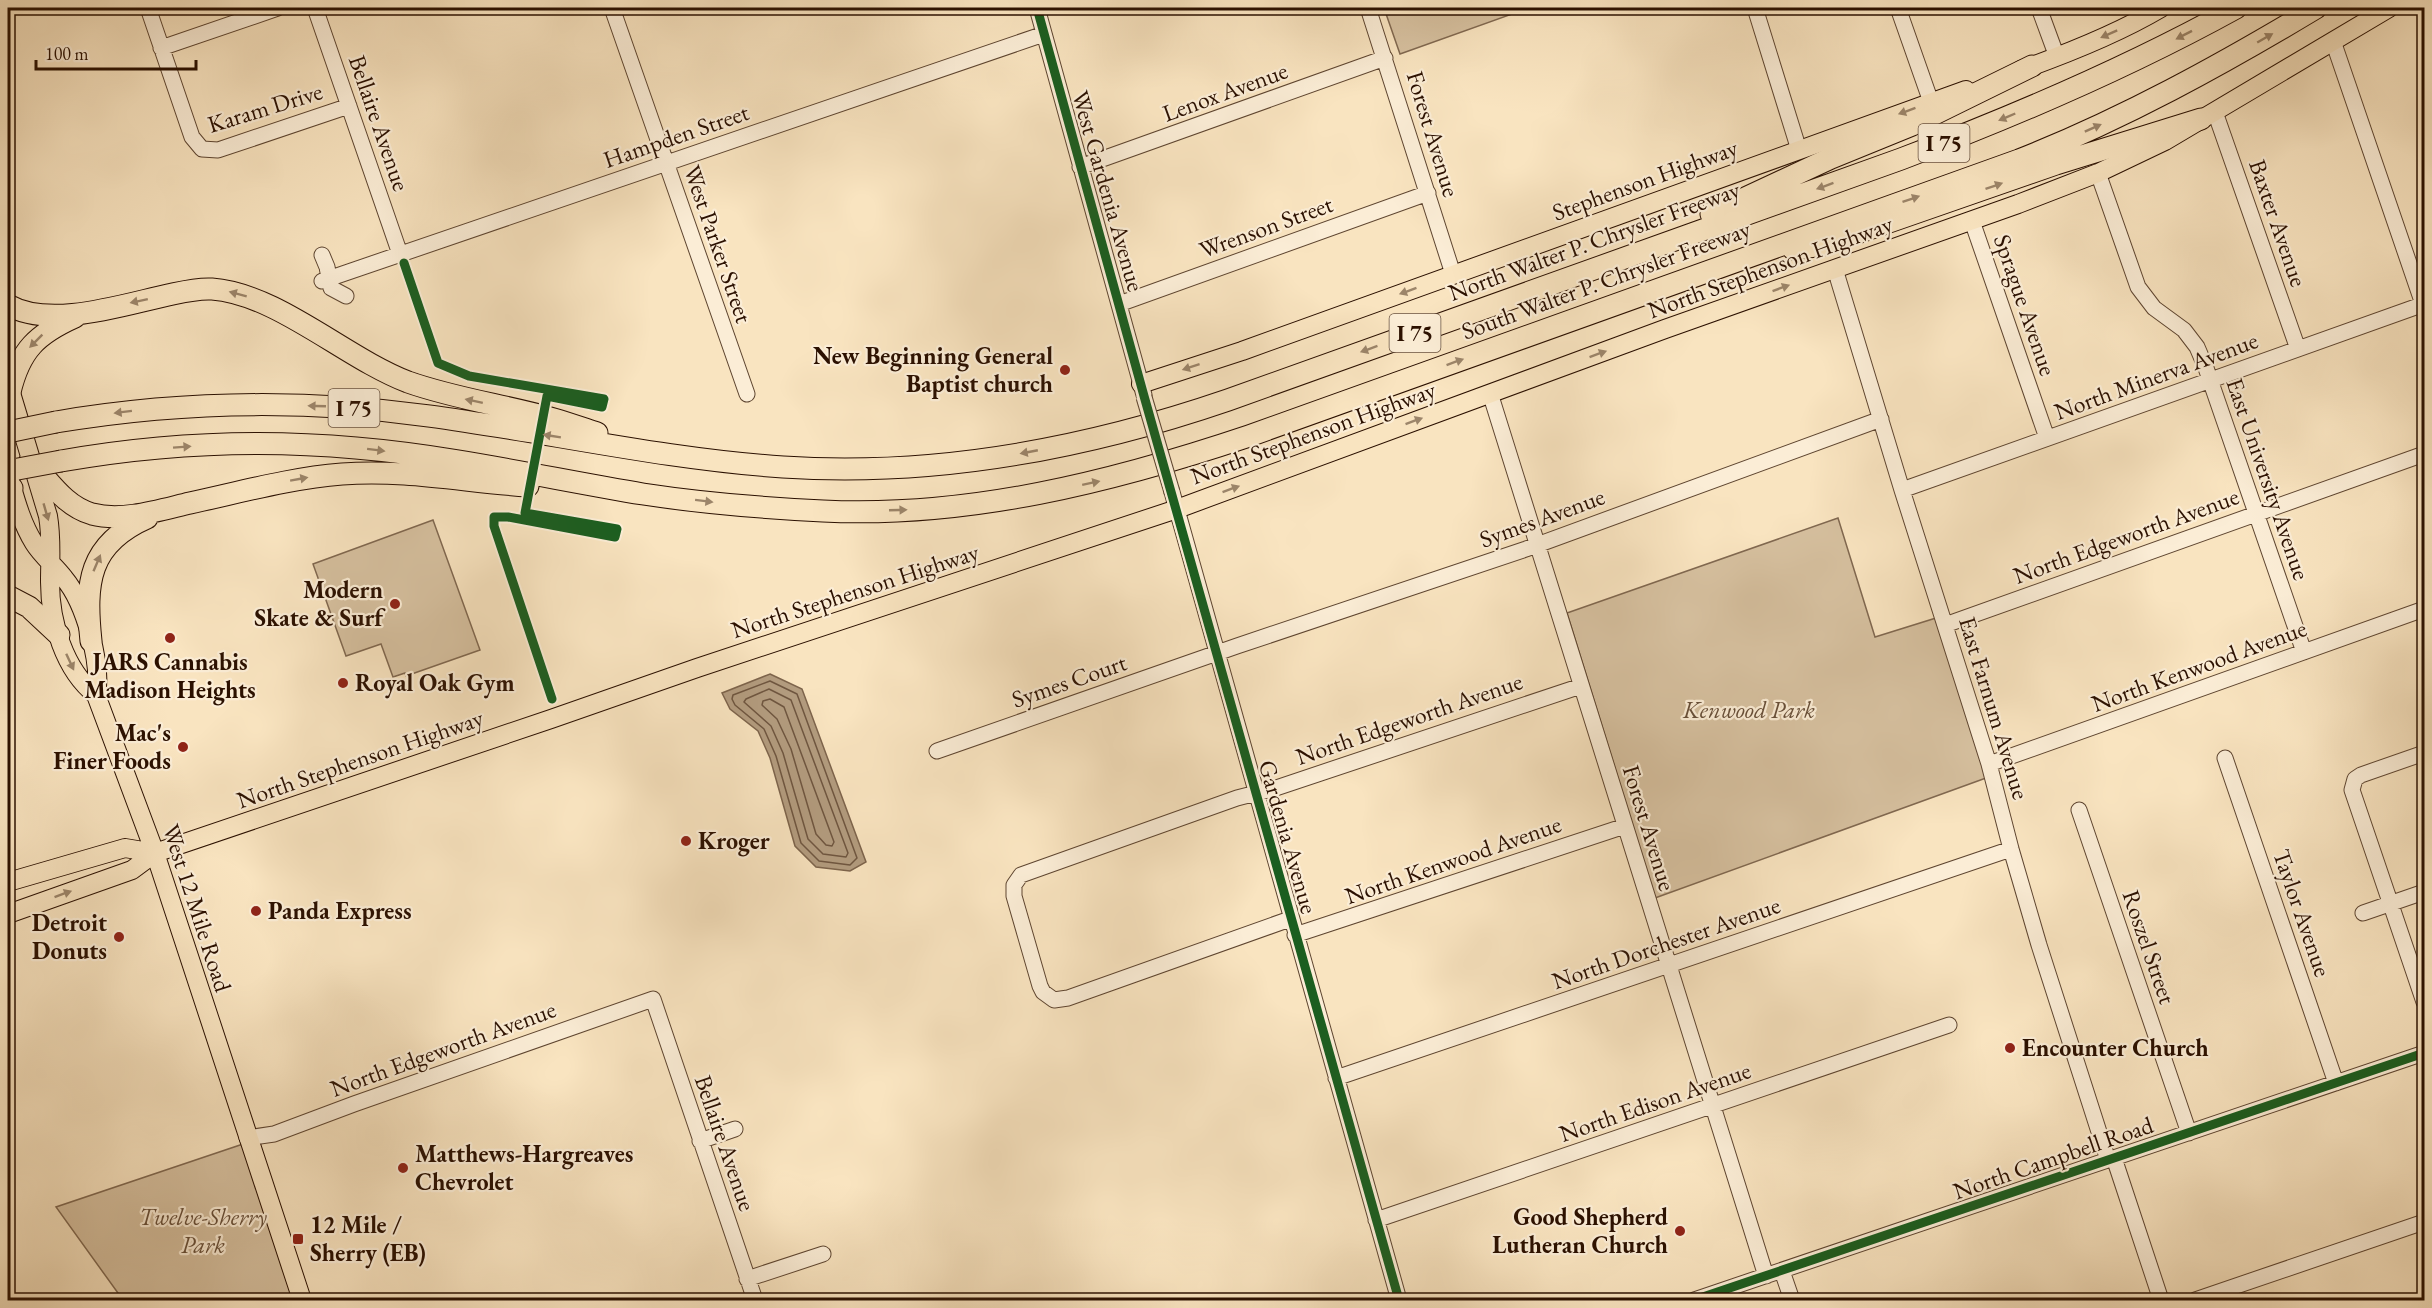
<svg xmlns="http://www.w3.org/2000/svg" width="2432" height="1308" viewBox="0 0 2432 1308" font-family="'EB Garamond',serif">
<rect width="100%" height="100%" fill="#f9e4c0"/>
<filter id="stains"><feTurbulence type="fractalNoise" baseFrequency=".00333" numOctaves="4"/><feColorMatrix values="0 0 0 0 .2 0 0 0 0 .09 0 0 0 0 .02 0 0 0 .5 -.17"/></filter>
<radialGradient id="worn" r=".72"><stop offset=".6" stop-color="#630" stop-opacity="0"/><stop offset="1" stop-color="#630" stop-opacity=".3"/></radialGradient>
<path fill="#d6c09f" stroke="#806850" stroke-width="1.5" d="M 1384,8 L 1529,8 L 1400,54 Z
M 1838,518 L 1875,637 L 1936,618 L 1986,778 L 1655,898 L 1567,613 Z
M 433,520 L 480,650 L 406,676 L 405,673 L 393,677 L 381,644 L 346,656 L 313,564 Z
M 249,1142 L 300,1300 L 123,1300 L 56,1207 Z"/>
<path fill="#b39c7f" stroke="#7d644c" stroke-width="1.5" d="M 770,674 L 802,689 L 866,862 L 850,871 L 816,867 L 795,846 L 770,758 L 758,731 L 730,709 L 722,693 Z"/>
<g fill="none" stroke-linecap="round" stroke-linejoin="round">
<path stroke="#6f5640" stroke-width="1.5" d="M 770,681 L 797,694 L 857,858 L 850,865 L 819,861 L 801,843 L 776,756 L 764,729 L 735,705 L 732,699 L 733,695 Z
M 769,689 L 791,700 L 848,853 L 846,857 L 823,854 L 808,839 L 783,753 L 771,726 L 744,702 L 746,699 Z
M 770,699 L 784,707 L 834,842 L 832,846 L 826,845 L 816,834 L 791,749 L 777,719 L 762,705 L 763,701 Z"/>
<defs>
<path id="minor" d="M 148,8 L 192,137 L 202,149 L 218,150 L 349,106
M 315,8 L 400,254
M 612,8 L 747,394
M 1037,8 L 1144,395
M 1368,8 L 1453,274
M 1755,8 L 1799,150
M 1898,8 L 1931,102
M 2039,8 L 2057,57
M 2333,41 L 2423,304
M 161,48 L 278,8
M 2215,112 L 2298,349
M 1080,167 L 1385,58
M 2098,173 L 2138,287 L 2154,308 L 2184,330 L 2197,347 L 2206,368 L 2304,652
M 1972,221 L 2047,438
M 322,255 L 327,267 L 331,288 L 346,296
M 1835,269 L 1902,490 L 1989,764 L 2011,849 L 2039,945 L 2108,1160
M 322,281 L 1044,34
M 1119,304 L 1428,193
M 1490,393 L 1766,1276
M 1902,490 L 2424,304
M 1172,492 L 1399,1300
M 1945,625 L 2424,454
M 937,751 L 1237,646 L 1526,549 L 1881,419
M 2424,753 L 2361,775 L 2355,779 L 2352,790 L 2424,1002
M 2225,758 L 2336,1083
M 1989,764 L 2424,609
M 2079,810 L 2189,1133
M 2363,913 L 2424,892
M 1290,919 L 1068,998 L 1054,1000 L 1043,992 L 1040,986 L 1014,896 L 1014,885 L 1021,875 L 1237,798 L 1276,788 L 1581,686
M 1295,935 L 1625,826
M 1336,1078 L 2011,849
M 247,1138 L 274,1134 L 354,1104 L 653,999 L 755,1300
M 700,1141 L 735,1129
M 2114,1158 L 2161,1300
M 1376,1220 L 1949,1025
M 1782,1271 L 1792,1300
M 747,1279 L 823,1254
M 1694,1300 L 2424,1053
M 2195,1300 L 2424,1222"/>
<path id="major" d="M 2021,70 C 2069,53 2117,34 2161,8
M 8,383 L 48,516 C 52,539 50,559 50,582 C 50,621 64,670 96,695 L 155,853 L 302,1300
M 1141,384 L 1242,351 L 1966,90
M 8,474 C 15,498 21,522 34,543 C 42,556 55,566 64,578 C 85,603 102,663 96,695
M 8,882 L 125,848 L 155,853
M 8,914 L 132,870 L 155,853 L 551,719 L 697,668 L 1177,509 L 1665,329 L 2018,204 L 2098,173 L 2165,141 L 2389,8"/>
<path id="highway" d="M 1711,214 L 1831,158 L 1912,125 L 2032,66
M 1793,249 L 1823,245 L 2056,164 L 2201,119
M 8,305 C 50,329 122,305 168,295 C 182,292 197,288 212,289 C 278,294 345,358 408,382 C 456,399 505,405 554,419 C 568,423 582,428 597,433
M 10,392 C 20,350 37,334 75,317
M 56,422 C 180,401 304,399 429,416 C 547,432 664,459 783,467 C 934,477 1085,449 1228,400 L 1901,159 C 2015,116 2129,67 2236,8
M 30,461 C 49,480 64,506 92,514 C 123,522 160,510 190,503 C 241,492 291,478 342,474 C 405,469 466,482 528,486
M 61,461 C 157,444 259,439 356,448 C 452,456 547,478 643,494 C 702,503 763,508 823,511 C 968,518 1112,482 1249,436 L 2019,160 C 2123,119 2221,65 2316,8
M 8,510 L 12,488
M 8,596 L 29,607 L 59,635
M 91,641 C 85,583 88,544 147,518"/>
</defs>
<use href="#minor" stroke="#5e4530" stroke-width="17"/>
<use href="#major" stroke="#2b1000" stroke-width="20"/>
<use href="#highway" stroke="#2b1000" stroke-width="23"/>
<use href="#minor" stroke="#fbedd6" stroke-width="15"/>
<use href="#major" stroke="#f9e4c0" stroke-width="18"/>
<use href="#highway" stroke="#f9e4c0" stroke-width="21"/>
<defs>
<path id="minor-bridge" d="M 1144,397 L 1172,492"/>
<path id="highway-bridge" d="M 8,432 L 56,422
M 18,469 L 61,461"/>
</defs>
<use href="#minor-bridge" stroke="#5e4530" stroke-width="17" stroke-linecap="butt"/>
<use href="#highway-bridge" stroke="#2b1000" stroke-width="23" stroke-linecap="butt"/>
<use href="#minor-bridge" stroke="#fbedd6" stroke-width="15"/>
<use href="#highway-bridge" stroke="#f9e4c0" stroke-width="21"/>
<defs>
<path id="cycleway" d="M 1037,8 L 1144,396 L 1399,1300
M 404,263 L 438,363 L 469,376 L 604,399 L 602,407 L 547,396 L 525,513 L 617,529 L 615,537 L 508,517 L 494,517 L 494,526 L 552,699
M 1694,1300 L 2424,1053"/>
</defs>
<use href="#cycleway" stroke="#fbedd6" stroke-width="13"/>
<use href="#cycleway" stroke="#1b5e20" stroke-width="9"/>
</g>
<defs><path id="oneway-solid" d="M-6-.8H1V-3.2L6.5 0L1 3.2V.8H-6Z" transform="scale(1.5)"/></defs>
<g fill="#9c856a">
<use href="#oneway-solid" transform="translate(2109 34) rotate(156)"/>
<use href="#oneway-solid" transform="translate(2184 35) rotate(153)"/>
<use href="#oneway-solid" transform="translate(2265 38) rotate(-30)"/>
<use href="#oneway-solid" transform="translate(1907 111) rotate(160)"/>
<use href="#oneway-solid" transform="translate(2007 117) rotate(157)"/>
<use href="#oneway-solid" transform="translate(2093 128) rotate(-24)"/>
<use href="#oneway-solid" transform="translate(1825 186) rotate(160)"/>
<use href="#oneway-solid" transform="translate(1994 186) rotate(-19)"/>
<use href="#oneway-solid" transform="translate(1911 199) rotate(-19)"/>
<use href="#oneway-solid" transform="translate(1781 288) rotate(-20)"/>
<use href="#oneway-solid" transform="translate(1408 291) rotate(160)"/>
<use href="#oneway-solid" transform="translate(238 294) rotate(-165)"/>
<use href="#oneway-solid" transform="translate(139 301) rotate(168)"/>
<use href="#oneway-solid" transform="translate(36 341) rotate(135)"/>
<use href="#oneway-solid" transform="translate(1369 349) rotate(160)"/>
<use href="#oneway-solid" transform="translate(1598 354) rotate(-20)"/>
<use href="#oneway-solid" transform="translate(1455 362) rotate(-20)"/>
<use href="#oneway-solid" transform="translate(1191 367) rotate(162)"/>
<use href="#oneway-solid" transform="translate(474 401) rotate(-168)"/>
<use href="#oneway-solid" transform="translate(317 406) rotate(-178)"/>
<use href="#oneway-solid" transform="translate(123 412) rotate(173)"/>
<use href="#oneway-solid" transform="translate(1414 421) rotate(-20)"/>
<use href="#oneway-solid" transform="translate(552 436) rotate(-171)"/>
<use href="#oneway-solid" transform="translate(182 447) rotate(-4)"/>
<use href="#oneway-solid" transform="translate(376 450) rotate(7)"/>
<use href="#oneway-solid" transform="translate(1029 452) rotate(169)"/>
<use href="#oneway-solid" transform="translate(299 479) rotate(-10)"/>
<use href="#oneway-solid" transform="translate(1091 483) rotate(-12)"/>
<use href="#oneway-solid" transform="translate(1231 489) rotate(-20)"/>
<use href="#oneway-solid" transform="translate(704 501) rotate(7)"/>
<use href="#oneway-solid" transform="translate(898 510) rotate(-2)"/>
<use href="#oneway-solid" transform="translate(46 512) rotate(74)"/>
<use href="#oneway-solid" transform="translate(97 563) rotate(-67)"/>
<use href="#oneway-solid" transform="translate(70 662) rotate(65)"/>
<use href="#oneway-solid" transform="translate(63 894) rotate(-20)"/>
</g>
<g fill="#8f2418" stroke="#fbedd6" stroke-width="2">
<circle cx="1065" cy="370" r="6"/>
<circle cx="395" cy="604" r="6"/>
<circle cx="170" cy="638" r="6"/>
<circle cx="343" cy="683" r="6"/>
<circle cx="183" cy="747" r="6"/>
<circle cx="686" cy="841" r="6"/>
<circle cx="256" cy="911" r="6"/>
<circle cx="119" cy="937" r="6"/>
<circle cx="2010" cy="1048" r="6"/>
<circle cx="403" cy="1168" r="6"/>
<circle cx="1680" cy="1231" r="6"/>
<rect x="292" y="1233" width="12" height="12" rx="3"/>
</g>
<g text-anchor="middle" stroke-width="4.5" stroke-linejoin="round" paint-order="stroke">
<g fill="#fbedd6" stroke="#695240" stroke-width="1.5">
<rect x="1918.5" y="124" width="51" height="38" rx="4.5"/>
<rect x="1389.5" y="314" width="51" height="38" rx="4.5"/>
<rect x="328.5" y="389" width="51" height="38" rx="4.5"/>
</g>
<g font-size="22" font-weight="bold" fill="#2b1000">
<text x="1944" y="151">I 75</text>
<text x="1415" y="341">I 75</text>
<text x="354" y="416">I 75</text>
</g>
<g font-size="24" fill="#2b1000" stroke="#fbedd6">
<text transform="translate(1225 92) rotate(-20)" y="8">Lenox Avenue</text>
<text transform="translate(265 108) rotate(-17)" y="8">Karam Drive</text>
<text transform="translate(379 123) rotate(71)" y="8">Bellaire Avenue</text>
<text transform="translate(1433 134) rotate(73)" y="8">Forest Avenue</text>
<text transform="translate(676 136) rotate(-19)" y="8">Hampden Street</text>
<text transform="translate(1645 180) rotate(-20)" y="8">Stephenson Highway</text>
<text transform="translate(1108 191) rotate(74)" y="8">West Gardenia Avenue</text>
<text transform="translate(2278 223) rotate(71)" y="8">Baxter Avenue</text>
<text transform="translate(1266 227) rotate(-20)" y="8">Wrenson Street</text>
<text transform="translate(1594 241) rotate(-20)" y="8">North Walter P. Chrysler Freeway</text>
<text transform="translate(718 244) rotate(71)" y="8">West Parker Street</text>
<text transform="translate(1770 267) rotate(-20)" y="8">North Stephenson Highway</text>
<text transform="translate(1606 280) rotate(-20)" y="8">South Walter P. Chrysler Freeway</text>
<text transform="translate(2025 305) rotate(71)" y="8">Sprague Avenue</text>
<text transform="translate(2156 376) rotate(-20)" y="8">North Minerva Avenue</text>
<text transform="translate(1313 433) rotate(-20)" y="8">North Stephenson Highway</text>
<text transform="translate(2268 479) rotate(71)" y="8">East University Avenue</text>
<text transform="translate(1542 518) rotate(-20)" y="8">Symes Avenue</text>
<text transform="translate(2126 536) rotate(-20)" y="8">North Edgeworth Avenue</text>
<text transform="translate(855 591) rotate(-18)" y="8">North Stephenson Highway</text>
<text transform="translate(2199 666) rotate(-20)" y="8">North Kenwood Avenue</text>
<text transform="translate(1069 681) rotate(-19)" y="8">Symes Court</text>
<text transform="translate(1994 708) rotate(73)" y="8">East Farnum Avenue</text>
<text transform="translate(1409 719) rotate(-19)" y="8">North Edgeworth Avenue</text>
<text transform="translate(360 759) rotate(-19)" y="8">North Stephenson Highway</text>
<text transform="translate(1649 828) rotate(73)" y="8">Forest Avenue</text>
<text transform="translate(1288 837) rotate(74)" y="8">Gardenia Avenue</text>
<text transform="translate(1453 860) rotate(-19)" y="8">North Kenwood Avenue</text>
<text transform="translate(197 908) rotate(72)" y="8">West 12 Mile Road</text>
<text transform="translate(2302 913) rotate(71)" y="8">Taylor Avenue</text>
<text transform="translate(1666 943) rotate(-19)" y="8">North Dorchester Avenue</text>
<text transform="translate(2149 947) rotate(71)" y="8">Roszel Street</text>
<text transform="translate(443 1049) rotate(-20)" y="8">North Edgeworth Avenue</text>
<text transform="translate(1655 1102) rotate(-19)" y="8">North Edison Avenue</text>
<text transform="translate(725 1143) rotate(71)" y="8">Bellaire Avenue</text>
<text transform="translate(2053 1158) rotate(-19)" y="8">North Campbell Road</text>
</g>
<g font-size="24" font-weight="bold" fill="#2b1000" stroke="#fbedd6" text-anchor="start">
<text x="1053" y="364" text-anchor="end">New Beginning General<tspan x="1053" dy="28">Baptist church</tspan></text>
<text x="383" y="598" text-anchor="end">Modern<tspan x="383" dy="28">Skate &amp; Surf</tspan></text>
<text x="170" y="670" text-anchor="middle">JARS Cannabis<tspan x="170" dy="28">Madison Heights</tspan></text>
<text x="355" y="691">Royal Oak Gym</text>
<text x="171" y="741" text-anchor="end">Mac's<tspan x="171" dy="28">Finer Foods</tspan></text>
<text x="698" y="849">Kroger</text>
<text x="268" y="919">Panda Express</text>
<text x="107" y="931" text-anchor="end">Detroit<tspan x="107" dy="28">Donuts</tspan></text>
<text x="2022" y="1056">Encounter Church</text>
<text x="415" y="1162">Matthews-Hargreaves<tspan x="415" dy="28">Chevrolet</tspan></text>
<text x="1668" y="1225" text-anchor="end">Good Shepherd<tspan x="1668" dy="28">Lutheran Church</tspan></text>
<text x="310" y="1233">12 Mile /<tspan x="310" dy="28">Sherry (EB)</tspan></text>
</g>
<g font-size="24" font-style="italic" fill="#674e38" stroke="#fbedd6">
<text x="1749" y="718">Kenwood Park</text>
<text x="203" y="1225">Twelve-Sherry<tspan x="203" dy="28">Park</tspan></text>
</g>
</g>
<rect width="2432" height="1308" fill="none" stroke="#f9e4c0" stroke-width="30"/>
<rect x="9" y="9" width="2414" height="1290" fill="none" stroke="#2b1000" stroke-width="3"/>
<rect x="15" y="15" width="2402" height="1278" fill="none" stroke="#2b1000" stroke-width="1.5"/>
<path d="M36 60v9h160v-9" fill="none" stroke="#2b1000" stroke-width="3"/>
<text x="45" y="60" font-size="18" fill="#2b1000" stroke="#fbedd6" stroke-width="4.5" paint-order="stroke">100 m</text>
<rect width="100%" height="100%" filter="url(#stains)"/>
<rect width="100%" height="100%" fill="url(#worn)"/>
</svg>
